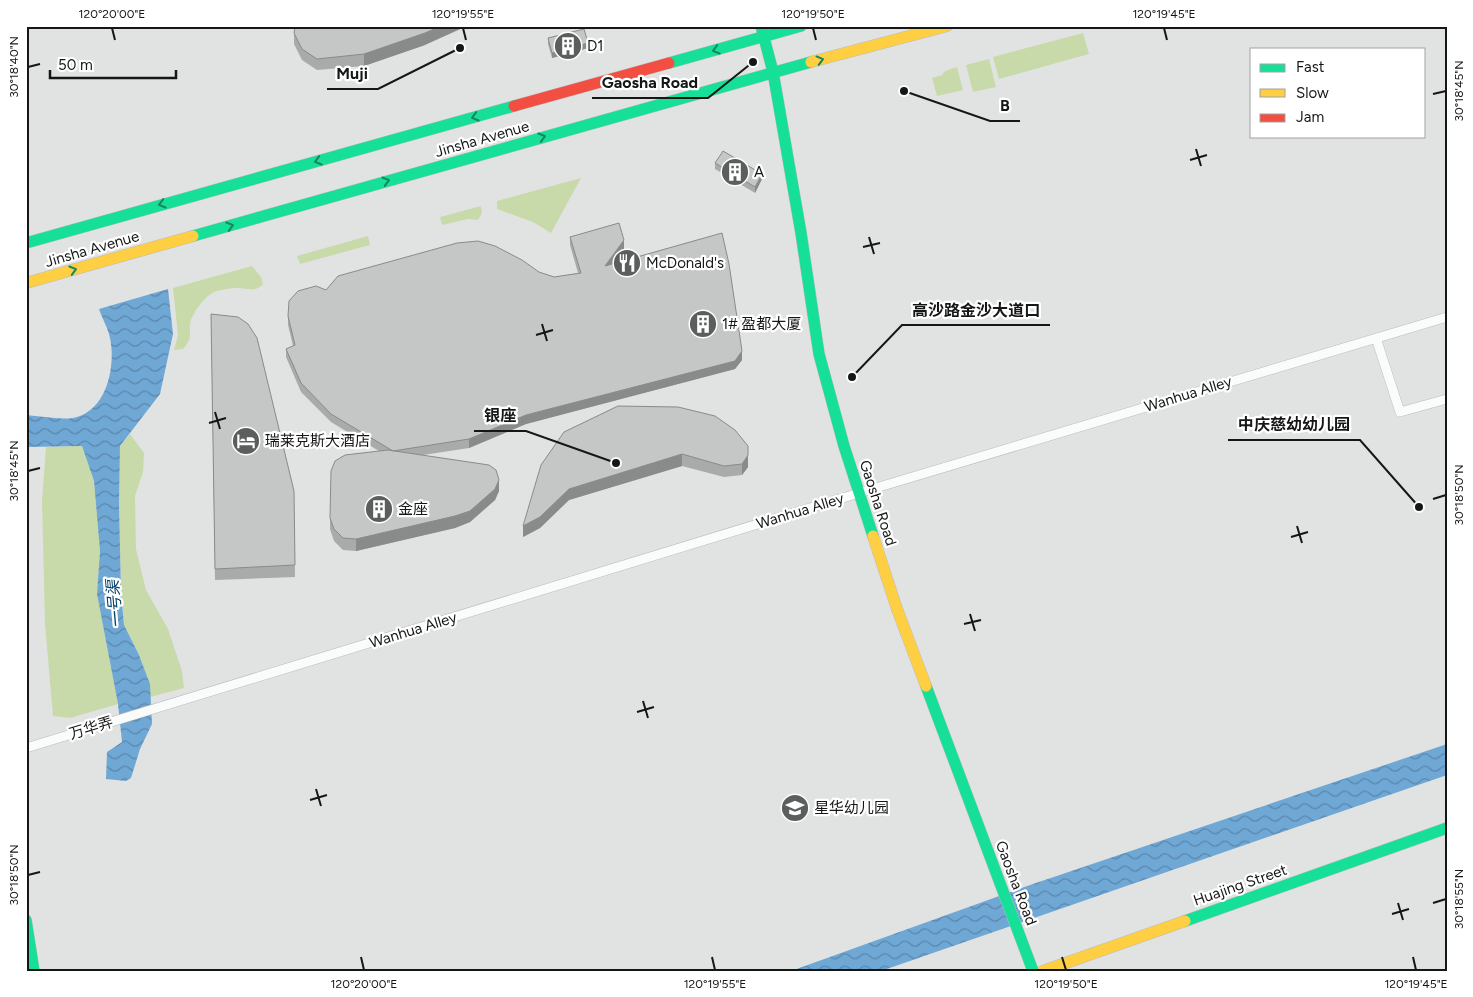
<svg xmlns="http://www.w3.org/2000/svg" width="1473" height="997" viewBox="0 0 1473 997" font-family="Figtree,'Noto Sans SC',sans-serif">
<defs>
<pattern id="water-waves" width="16" height="10" patternUnits="userSpaceOnUse" patternTransform="scale(1.25)"><rect width="16" height="10" fill="#6fa7d5"/><path d="M0 5q4-4 8 0t8 0" fill="none" stroke="#5a87ac"/></pattern>
</defs>
<rect width="100%" height="100%" fill="#e0e3e2"/>
<path fill="#c8daa9" d="M 1083,33 L 1089,54 L 999,79 L 993,57 Z
M 989,59 L 996,87 L 973,92 L 966,65 Z
M 957,67 L 963,90 L 937,96 L 932,78 L 942,75 L 945,71 Z
M 581,178 L 551,233 L 533,222 L 497,209 L 497,201 Z
M 481,206 L 482,213 L 478,220 L 468,219 L 442,225 L 440,217 Z
M 368,236 L 370,245 L 300,264 L 297,256 Z
M 252,266 L 261,277 L 263,284 C 255,293 248,288 237,288 C 231,288 220,290 214,292 C 204,297 195,310 191,320 C 187,333 195,336 183,349 L 174,350 L 178,335 L 173,288 Z
M 130,434 L 144,453 L 143,472 L 135,496 L 136,549 L 146,590 L 168,629 L 182,671 L 184,688 L 150,697 L 150,684 L 139,655 L 124,625 L 121,593 L 119,504 L 120,446 Z
M 82,446 L 94,481 L 100,551 L 97,594 L 118,704 L 70,718 L 53,716 L 45,624 L 42,501 L 46,447 Z"/>
<path fill="url(#water-waves)" d="M 168,289 L 173,334 L 160,394 L 120,446 L 119,504 L 121,593 L 124,625 L 139,655 L 150,684 L 152,724 L 140,749 L 131,778 L 126,781 L 106,779 L 107,752 L 122,742 L 118,704 L 97,594 L 100,551 L 94,481 L 82,446 L 26,447 L 26,415 C 41,416 58,420 73,418 C 107,412 116,366 110,338 C 108,328 102,318 99,309 Z
M 1447,744 L 1447,775 L 881,971 L 791,971 L 1030,885 Z"/>
<g fill="none" stroke-linecap="round" stroke-linejoin="round">
<defs>
<path id="lane" d="M 1376,338 L 1400,412 L 1447,399
M 26,748 L 859,493 L 1447,317"/>
<path id="fast" d="M 761,26 L 773,72 L 801,233 L 819,354 L 844,446 L 873,536
M 669,63 L 801,26
M 193,236 L 811,62
M 26,243 L 514,106
M 926,686 L 1033,971
M 26,920 L 34,971
M 1185,921 L 1447,828"/>
<path id="slow" d="M 811,62 L 947,26
M 26,283 L 193,236
M 873,536 L 897,609 L 926,686
M 1043,971 L 1185,921"/>
<path id="jam" d="M 514,106 L 669,63"/>
</defs>
<use href="#lane" stroke="#bbbcbc" stroke-width="10"/>
<use href="#fast" stroke="#bbbcbc" stroke-width="12"/>
<use href="#slow" stroke="#bbbcbc" stroke-width="12"/>
<use href="#jam" stroke="#bbbcbc" stroke-width="12"/>
<use href="#lane" stroke="#fafbfb" stroke-width="9"/>
<use href="#fast" stroke="#16e098" stroke-width="11"/>
<use href="#slow" stroke="#ffcf43" stroke-width="11"/>
<use href="#jam" stroke="#f24e42" stroke-width="11"/>
</g>
<path fill="#a9abaa" d="M 294,33 L 425,45 L 364,66 L 317,70 L 302,60 L 294,44 Z
M 548,38 L 588,48 L 552,58 L 548,44 Z
M 715,163 L 762,179 L 755,193 L 715,169 Z
M 570,237 L 624,249 L 613,263 L 742,360 L 735,369 L 526,424 L 469,448 L 423,455 L 499,491 L 495,500 L 470,522 L 455,528 L 356,551 L 343,550 L 334,541 L 330,529 L 330,518 L 379,451 L 331,422 L 301,392 L 286,357 L 286,349 L 293,346 L 288,325 L 288,316 L 326,290 L 539,272 L 554,277 L 578,273 L 570,245 Z
M 211,314 L 294,491 L 295,577 L 215,580 Z
M 618,406 L 748,467 L 742,475 L 724,477 L 682,466 L 569,500 L 540,528 L 523,537 Z"/>
<path fill="#898b8b" d="M 441,26 L 467,26 L 425,45 L 364,66 L 364,54 Z
M 588,43 L 588,48 L 552,58 L 552,53 Z
M 762,174 L 762,179 L 755,193 L 755,187 Z
M 624,240 L 624,249 L 605,274 L 605,266 Z
M 742,351 L 742,360 L 735,369 L 526,424 L 469,448 L 469,439 L 526,415 Z
M 682,454 L 682,466 L 569,500 L 540,528 L 523,537 L 523,526 L 569,489 Z
M 748,455 L 748,467 L 742,475 L 742,464 Z
M 499,480 L 499,491 L 495,500 L 470,522 L 455,528 L 356,551 L 356,539 Z"/>
<path fill="#c4c7c6" stroke="#898b8b" d="M 295,26 L 441,26 L 425,33 L 364,54 L 317,59 L 302,49 L 294,33 Z
M 584,29 L 588,43 L 552,53 L 548,38 Z
M 723,151 L 762,174 L 755,187 L 715,163 Z
M 619,223 L 624,240 L 605,266 L 722,233 L 729,264 L 742,351 L 735,361 L 526,415 L 469,439 L 393,451 L 331,414 L 301,383 L 286,349 L 295,345 L 288,316 L 289,301 L 298,291 L 316,286 L 326,290 L 338,276 L 457,243 L 478,241 L 495,246 L 522,260 L 539,272 L 554,277 L 581,273 L 570,237 Z
M 211,314 L 238,317 L 248,324 L 257,338 L 294,491 L 295,565 L 215,569 Z
M 618,406 L 678,407 L 715,416 L 735,430 L 748,446 L 748,455 L 742,464 L 724,466 L 682,454 L 569,489 L 540,517 L 523,526 L 541,465 L 564,432 Z
M 388,450 L 489,465 L 496,470 L 499,480 L 495,489 L 470,511 L 455,516 L 356,539 L 343,538 L 334,529 L 330,518 L 331,471 L 335,461 L 345,455 Z"/>
<defs><path id="oneway-chevron" d="M-2-3.5L2.5 0L-2 3.5" fill="none" stroke-width="1.6" stroke-linecap="round" stroke-linejoin="round" transform="scale(1.25)"/></defs>
<g stroke="#16865e">
<use href="#oneway-chevron" transform="translate(716 50) rotate(164)"/>
<use href="#oneway-chevron" transform="translate(820 60) rotate(-15)"/>
<use href="#oneway-chevron" transform="translate(475 117) rotate(164)"/>
<use href="#oneway-chevron" transform="translate(542 137) rotate(-16)"/>
<use href="#oneway-chevron" transform="translate(318 161) rotate(164)"/>
<use href="#oneway-chevron" transform="translate(386 181) rotate(-16)"/>
<use href="#oneway-chevron" transform="translate(162 204) rotate(164)"/>
<use href="#oneway-chevron" transform="translate(230 226) rotate(-16)"/>
<use href="#oneway-chevron" transform="translate(73 270) rotate(-16)"/>
</g>
<path fill="none" stroke="#151716" stroke-width="2" d="M 112,28 L 115,40M 463,28 L 466,40M 813,28 L 816,40M 1164,28 L 1167,40M 28,67 L 40,64M 1433,94 L 1446,91M 1196,149 L 1201,166M 1190,160 L 1207,155M 869,237 L 874,254M 863,247 L 880,243M 542,324 L 547,341M 536,335 L 553,330M 215,412 L 220,429M 209,423 L 226,418M 28,471 L 40,468M 1433,499 L 1446,495M 1297,526 L 1302,543M 1291,537 L 1308,532M 970,614 L 975,631M 964,624 L 981,620M 643,701 L 648,718M 637,712 L 654,707M 316,789 L 321,806M 310,800 L 327,795M 28,875 L 40,872M 1398,903 L 1403,920M 1433,903 L 1446,899M 1392,914 L 1409,909M 361,957 L 364,970M 712,957 L 715,970M 1062,957 L 1066,970M 1413,957 L 1416,970"/>
<defs>
<symbol id="building-disc" viewBox="-11 -11 22 22"><circle r="9.5" fill="#5c5e5d" stroke="#fff"/><path d="M-4-6H4V6H1V3H-1V6H-4ZM-2.5-4.3h1.7v1.8h-1.7ZM.8-4.3h1.7v1.8H.8ZM-2.5-1h1.7V.8h-1.7ZM.8-1h1.7V.8H.8Z" fill="#fff"/></symbol>
<symbol id="restaurant-disc" viewBox="-11 -11 22 22"><circle r="9.5" fill="#5c5e5d" stroke="#fff"/><path d="M-5-6h1v4h1v-4h1v4h1v-4h1v5L-1.5 .5V6h-2V.5L-5-1ZM5-6V6H3V1.5H1.5Q1.5-4 5-6Z" fill="#fff"/></symbol>
<symbol id="hotel-disc" viewBox="-11 -11 22 22"><circle r="9.5" fill="#5c5e5d" stroke="#fff"/><path d="M-6-4.5h1.5V1H6V5H4.5V3h-9V5H-6ZM-4 0a1.8 1.8 0 1 1 3.6 0ZM.5 0V-2.5h3Q6-2.5 6 0Z" fill="#fff"/></symbol>
<symbol id="school-disc" viewBox="-11 -11 22 22"><circle r="9.5" fill="#5c5e5d" stroke="#fff"/><path d="M0-5L7-2L0 1L-7-2ZM-4 1L0 2.5L4 1V4Q0 6-4 4Z" fill="#fff"/></symbol>
</defs>
<g fill-rule="evenodd">
<use href="#building-disc" x="552" y="30" width="32" height="32"/>
<use href="#building-disc" x="719" y="156" width="32" height="32"/>
<use href="#restaurant-disc" x="611" y="247" width="32" height="32"/>
<use href="#building-disc" x="687" y="308" width="32" height="32"/>
<use href="#hotel-disc" x="230" y="425" width="32" height="32"/>
<use href="#building-disc" x="363" y="493" width="32" height="32"/>
<use href="#school-disc" x="779" y="792" width="32" height="32"/>
</g>
<g text-anchor="middle" stroke-width="4.5" stroke-linejoin="round" paint-order="stroke">
<g font-size="15" fill="#151716" stroke="#fff" text-anchor="start">
<text x="587" y="51">D1</text>
<text x="754" y="177">A</text>
<text x="646" y="268">McDonald's</text>
<text x="722" y="329">1# 盈都大厦</text>
<text x="265" y="446">瑞莱克斯大酒店</text>
<text x="398" y="514">金座</text>
<text x="814" y="813">星华幼儿园</text>
</g>
<g font-size="15" fill="#151716" stroke="#fff">
<text transform="translate(482 139) rotate(-16)" y="5">Jinsha Avenue</text>
<text transform="translate(92 249) rotate(-16)" y="5">Jinsha Avenue</text>
<text transform="translate(1188 394) rotate(-17)" y="5">Wanhua Alley</text>
<text transform="translate(878 503) rotate(72)" y="5">Gaosha Road</text>
<text transform="translate(800 511) rotate(-17)" y="5">Wanhua Alley</text>
<text transform="translate(413 630) rotate(-17)" y="5">Wanhua Alley</text>
<text transform="translate(91 728) rotate(-17)" y="5">万华弄</text>
<text transform="translate(1016 883) rotate(69)" y="5">Gaosha Road</text>
<text transform="translate(1240 885) rotate(-19)" y="5">Huajing Street</text>
</g>
<g font-size="16" font-style="italic" fill="#013f6b" stroke="#fff">
<text transform="translate(114 604) rotate(-95)" y="6">一号渠</text>
</g>
</g>
<path fill="none" stroke="#151716" stroke-width="2" d="M460 48L378 89H327M753 62L708 98H592M904 91L990 121H1020M852 377L902 325H1050M616 463L526 431H474M1419 507L1360 440H1228"/>
<g fill="#151716" stroke="#fff" stroke-width="2">
<circle cx="460" cy="48" r="5"/>
<circle cx="753" cy="62" r="5"/>
<circle cx="904" cy="91" r="5"/>
<circle cx="852" cy="377" r="5"/>
<circle cx="616" cy="463" r="5"/>
<circle cx="1419" cy="507" r="5"/>
</g>
<g font-size="16" text-anchor="middle" font-weight="bold" fill="#151716" stroke="#fff" stroke-width="4.5" stroke-linejoin="round" paint-order="stroke">
<text x="352" y="79">Muji</text>
<text x="650" y="88">Gaosha Road</text>
<text x="1005" y="111">B</text>
<text x="976" y="316">高沙路金沙大道口</text>
<text x="500" y="421">银座</text>
<text x="1294" y="430">中庆慈幼幼儿园</text>
</g>
<rect width="1473" height="997" fill="none" stroke="#ffffff" stroke-width="55"/>
<rect x="1250" y="48" width="175" height="90" fill="#ffffff" stroke="#a1a2a2"/>
<rect x="1260" y="64" width="25" height="8" fill="#16e098" stroke="#a1a2a2"/>
<text x="1296" y="72" font-size="15" fill="#151716">Fast</text>
<rect x="1260" y="89" width="25" height="8" fill="#ffcf43" stroke="#a1a2a2"/>
<text x="1296" y="98" font-size="15" fill="#151716">Slow</text>
<rect x="1260" y="114" width="25" height="8" fill="#f24e42" stroke="#a1a2a2"/>
<text x="1296" y="122" font-size="15" fill="#151716">Jam</text>
<path d="M50 70v8h126v-8" fill="none" stroke="#151716" stroke-width="2.5"/>
<text x="58" y="70" font-size="15" fill="#151716" stroke="#ffffff" stroke-width="4" paint-order="stroke">50 m</text>
<rect x="28" y="28" width="1418" height="942" fill="none" stroke="#151716" stroke-width="2"/>
<g font-size="12" text-anchor="middle" fill="#151716">
<text x="112" y="18">120°20'00"E</text>
<text x="463" y="18">120°19'55"E</text>
<text x="813" y="18">120°19'50"E</text>
<text x="1164" y="18">120°19'45"E</text>
<text transform="translate(14 67) rotate(-90)" y="4">30°18'40"N</text>
<text transform="translate(1459 91) rotate(-90)" y="4">30°18'45"N</text>
<text transform="translate(14 471) rotate(-90)" y="4">30°18'45"N</text>
<text transform="translate(1459 495) rotate(-90)" y="4">30°18'50"N</text>
<text transform="translate(14 875) rotate(-90)" y="4">30°18'50"N</text>
<text transform="translate(1459 899) rotate(-90)" y="4">30°18'55"N</text>
<text x="364" y="988">120°20'00"E</text>
<text x="715" y="988">120°19'55"E</text>
<text x="1066" y="988">120°19'50"E</text>
<text x="1416" y="988">120°19'45"E</text>
</g>
</svg>
